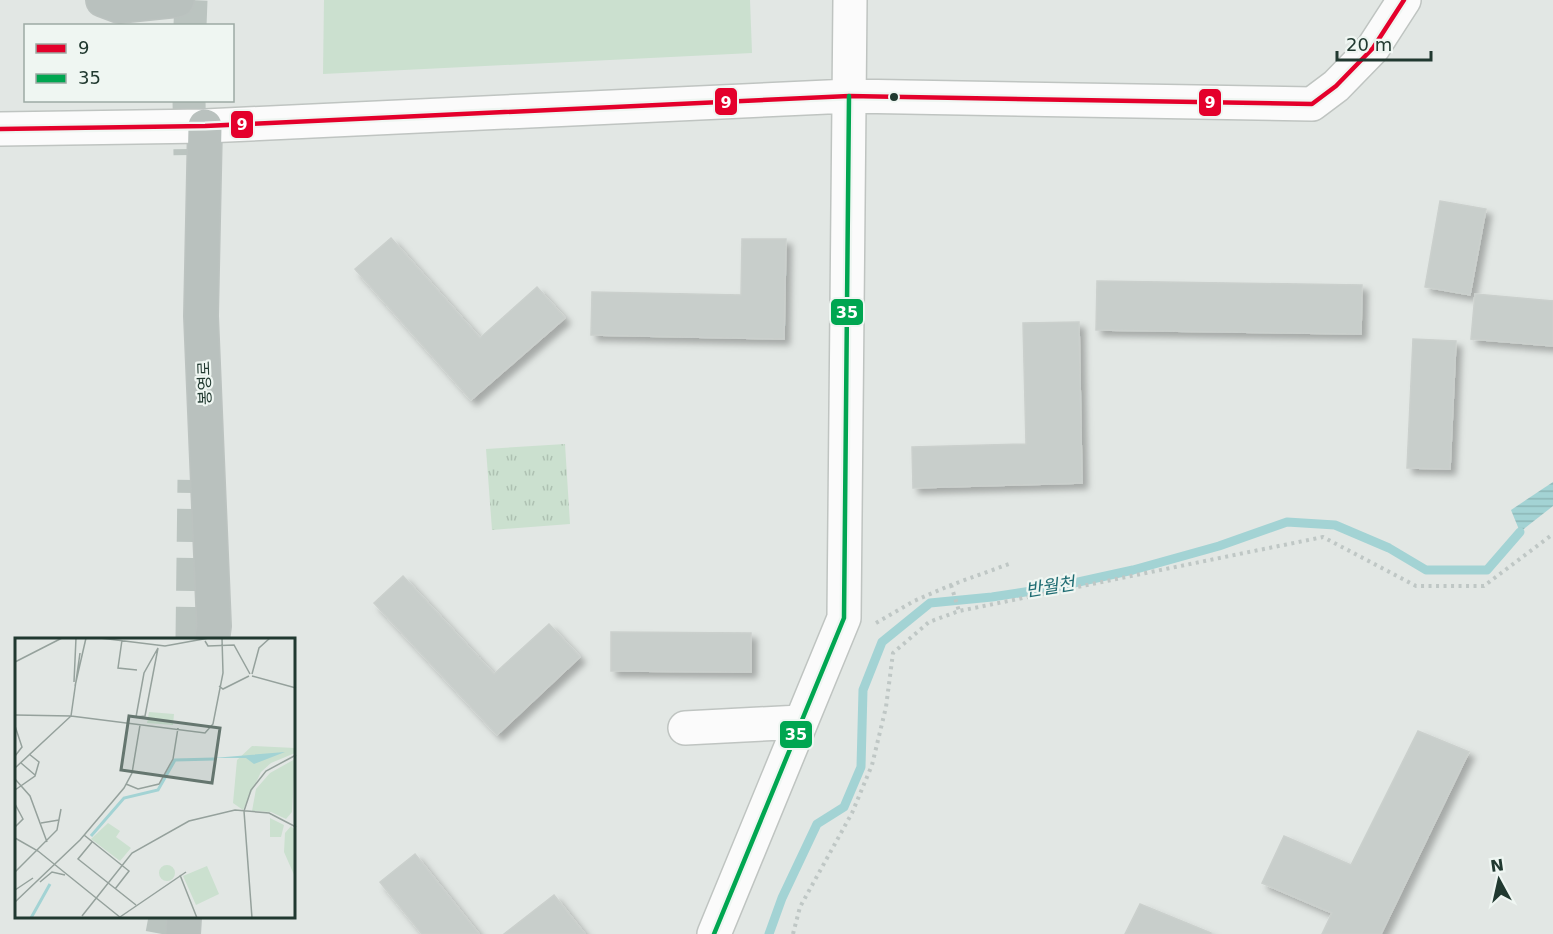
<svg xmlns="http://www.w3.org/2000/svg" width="1553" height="934" viewBox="0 0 1553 934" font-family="'DejaVu Sans','Noto Sans KR',sans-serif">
<defs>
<pattern id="grass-tufts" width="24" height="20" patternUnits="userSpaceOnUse" patternTransform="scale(1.5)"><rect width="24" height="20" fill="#cbe0cf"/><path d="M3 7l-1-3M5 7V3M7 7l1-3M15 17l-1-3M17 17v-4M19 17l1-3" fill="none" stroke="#aec1b2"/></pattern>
<pattern id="water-rules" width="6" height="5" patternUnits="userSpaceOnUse" patternTransform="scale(1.5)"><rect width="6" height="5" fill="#a3d3d4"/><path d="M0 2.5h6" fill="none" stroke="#8cb6b6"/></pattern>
<filter id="shadow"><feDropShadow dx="5.5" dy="5.5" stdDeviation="3" flood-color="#0004"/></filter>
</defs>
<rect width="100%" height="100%" fill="#e2e7e4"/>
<path fill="url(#grass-tufts)" d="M 565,444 L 570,524 L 492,530 L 486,449 Z"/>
<path fill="#cbe0cf" d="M 324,0 L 750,0 L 752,53 L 323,74 Z"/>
<path fill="url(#water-rules)" d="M 1553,482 L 1553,506 L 1520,532 L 1511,510 Z"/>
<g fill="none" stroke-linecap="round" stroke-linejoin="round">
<path stroke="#a3d3d4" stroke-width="9" d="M 769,934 L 782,898 L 817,824 L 844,807 L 861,767 L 863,690 L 882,642 L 930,603 L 992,597 L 1051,588 L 1133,570 L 1219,546 L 1287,522 L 1335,525 L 1389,548 L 1426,570 L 1487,570 L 1520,532"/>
</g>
<path fill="#c8cecb" stroke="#cbd0cd" stroke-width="1.5" filter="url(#shadow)" d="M 1440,201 L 1486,209 L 1470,295 L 1425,287 Z
M 391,238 L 480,338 L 537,287 L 565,318 L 471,400 L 355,269 Z
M 742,239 L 786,239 L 784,339 L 591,335 L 592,292 L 741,295 Z
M 1097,281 L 1362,285 L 1361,334 L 1096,330 Z
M 1475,294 L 1553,301 L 1553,346 L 1471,339 Z
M 1079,322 L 1082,483 L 913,488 L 912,447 L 1026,444 L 1023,323 Z
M 1413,339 L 1456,341 L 1450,469 L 1407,468 Z
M 403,576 L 494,674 L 549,624 L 580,657 L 497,735 L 374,603 Z
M 611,632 L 751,633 L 751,672 L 611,671 Z
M 1418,731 L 1469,752 L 1381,934 L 1322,934 L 1332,913 L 1262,883 L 1284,836 L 1351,865 Z
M 415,854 L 479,934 L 422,934 L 380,882 Z
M 554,895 L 585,934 L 504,934 Z
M 1140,904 L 1211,933 L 1211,934 L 1125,934 Z"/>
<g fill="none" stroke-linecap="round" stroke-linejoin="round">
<path stroke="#bbc4c0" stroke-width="33" stroke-dasharray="33 16" stroke-linecap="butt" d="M 190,26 L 191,0
M 189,100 L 190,155
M 192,640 L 194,480
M 162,934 L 165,918"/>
<defs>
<path id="minor" d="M 0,129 L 205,126 L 849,96 L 1312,104 L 1336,86 L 1373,48 L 1404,0
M 685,728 L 800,722
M 714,934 L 844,618 L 850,0"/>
<path id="highway" d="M 103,0 L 119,6 L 177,0
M 205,126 L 201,316 L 214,626 L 212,640
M 183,934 L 184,918"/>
</defs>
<use href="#minor" stroke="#bfc4c1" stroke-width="36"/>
<use href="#highway" stroke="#bcc3c0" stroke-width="36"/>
<path stroke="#bfc7c5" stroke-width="4" stroke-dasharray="3 4.5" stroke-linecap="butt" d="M 951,585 L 959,611
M 876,623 L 914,601 L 951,585 L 1009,564
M 793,934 L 800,907 L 852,813 L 872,765 L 886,707 L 893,653 L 929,622 L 959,611 L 1323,537 L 1416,586 L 1484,586 L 1553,534"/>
<use href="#minor" stroke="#fbfbfb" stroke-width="33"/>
<use href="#highway" stroke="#b9c1be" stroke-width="33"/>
<defs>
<path id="bus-1" d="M 0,129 L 205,126 L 849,96 L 1312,104 L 1336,86 L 1373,48 L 1404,0"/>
<path id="bus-2" d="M 714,934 L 844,618 L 849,96"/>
</defs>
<use href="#bus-1" stroke="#eff6f2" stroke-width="9"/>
<use href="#bus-2" stroke="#eff6f2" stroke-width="9"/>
<use href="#bus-1" stroke="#e4002b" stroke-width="4.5"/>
<use href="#bus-2" stroke="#00a651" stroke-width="4.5"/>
</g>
<circle fill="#213930" stroke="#eff6f2" stroke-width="2" cx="894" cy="97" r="5"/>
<g text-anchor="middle" stroke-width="4.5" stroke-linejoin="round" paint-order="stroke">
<g font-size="16" fill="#213930" stroke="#eff6f2">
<text transform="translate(204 383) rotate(-92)" y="6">봉영로</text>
</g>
<g font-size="18" font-style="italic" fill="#1e6c72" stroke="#eff6f2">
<text transform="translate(1050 587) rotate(-9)" y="6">반월천</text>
</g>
</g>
<g transform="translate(15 638)">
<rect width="280" height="280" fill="#e2e7e4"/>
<path d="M 237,108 L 280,110 L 280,115 L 256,125 L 246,134 L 228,172 L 218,165 L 222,122 ZM 280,121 L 277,174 L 271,181 L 256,174 L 237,173 L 241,151 L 255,135 ZM 255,180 L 269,187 L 266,199 L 255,199 ZM 93,185 L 105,193 L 101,199 L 116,210 L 105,223 L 76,201 ZM 276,188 L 280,192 L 280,239 L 269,214 L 270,195 ZM 192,228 L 204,256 L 181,267 L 168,238 Z" fill="#cbe0cf"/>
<path d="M 134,74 L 159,76 L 158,87 L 132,85 ZM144 235a8 8 0 1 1 16 0a8 8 0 1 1-16 0Z" fill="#cbe0cf"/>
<path d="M 270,114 L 239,126 L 231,120 L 198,120 Z" fill="#a3d3d4"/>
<path fill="none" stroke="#a3d3d4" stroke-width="3" d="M 76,198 L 109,160 L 143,152 L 160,122 L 199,121M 16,280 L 35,246"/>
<path fill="none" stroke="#95a19c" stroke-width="1.5" d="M 85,0 L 150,8 L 194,0M 107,2 L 103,30 L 122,32M 190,3 L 193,8 L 219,7 L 235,36M 143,10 L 130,78 L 121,79 L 129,35 ZM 0,24 L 47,0M 237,36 L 244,10 L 255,0M 237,38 L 281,50M 59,44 L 61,0M 60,48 L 71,0M 204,48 L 208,51 L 234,38M 0,77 L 56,78 L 190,95 L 198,86 L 208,35 L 207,0M 0,88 L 7,109 L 0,118M 6,125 L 20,137M 0,130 L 56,78 L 65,15M 0,141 L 15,158 L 32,204M 111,146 L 123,151 L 144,146 L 158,121 L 163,90M 0,152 L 20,138 L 24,124 L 14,116M 0,166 L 8,181 L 0,189M 26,185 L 44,182M 69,197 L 114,233 L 100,251M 0,200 L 23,213 L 106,280M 77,204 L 63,221 L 121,267M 0,234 L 42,192 L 46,171M 165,237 L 182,280M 25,244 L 37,234 L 50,237M 0,252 L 18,240M 0,264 L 65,202 L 109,150 L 117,135 L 125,87M 67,278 L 117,215 L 174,183 L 220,172 L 254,175 L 281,189M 105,279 L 171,234M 237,280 L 229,173 L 236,152 L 251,133 L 281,117"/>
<path fill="#65766f" fill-opacity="0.15" stroke="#65766f" stroke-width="3" d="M 114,78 L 205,90 L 197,145 L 106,132 Z"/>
<rect width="280" height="280" fill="none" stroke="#213930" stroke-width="3"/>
</g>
<g stroke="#eff6f2" stroke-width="2">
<rect x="714" y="87" width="24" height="29" rx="6" fill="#e4002b"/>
<rect x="1198" y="88" width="24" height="29" rx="6" fill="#e4002b"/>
<rect x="230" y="110" width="24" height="29" rx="6" fill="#e4002b"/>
<rect x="830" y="298" width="34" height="28" rx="6" fill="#00a651"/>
<rect x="779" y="720" width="34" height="29" rx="6" fill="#00a651"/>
</g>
<g font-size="16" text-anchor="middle" font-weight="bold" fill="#fff">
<text x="726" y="108">9</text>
<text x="1210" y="108">9</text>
<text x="242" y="130">9</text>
<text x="847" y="318">35</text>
<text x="796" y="740">35</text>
</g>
<rect x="24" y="24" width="210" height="78" fill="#eff6f2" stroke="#9daaa4" stroke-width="1.5"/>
<rect x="36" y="44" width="30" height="9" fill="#e4002b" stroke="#9daaa4" stroke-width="1.5"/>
<text x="78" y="54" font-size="18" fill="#213930">9</text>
<rect x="36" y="74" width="30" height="9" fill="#00a651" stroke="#9daaa4" stroke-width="1.5"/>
<text x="78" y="84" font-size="18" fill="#213930">35</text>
<g transform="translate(1499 880) rotate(352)" stroke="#eff6f2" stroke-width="4.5" paint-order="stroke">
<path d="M0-4.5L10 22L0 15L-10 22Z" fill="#213930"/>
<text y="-9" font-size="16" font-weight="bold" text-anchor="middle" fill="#213930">N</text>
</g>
<path d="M1337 51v9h94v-9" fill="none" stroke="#213930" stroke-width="3"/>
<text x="1346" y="51" font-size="18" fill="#213930" stroke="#eff6f2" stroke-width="4.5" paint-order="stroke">20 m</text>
</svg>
